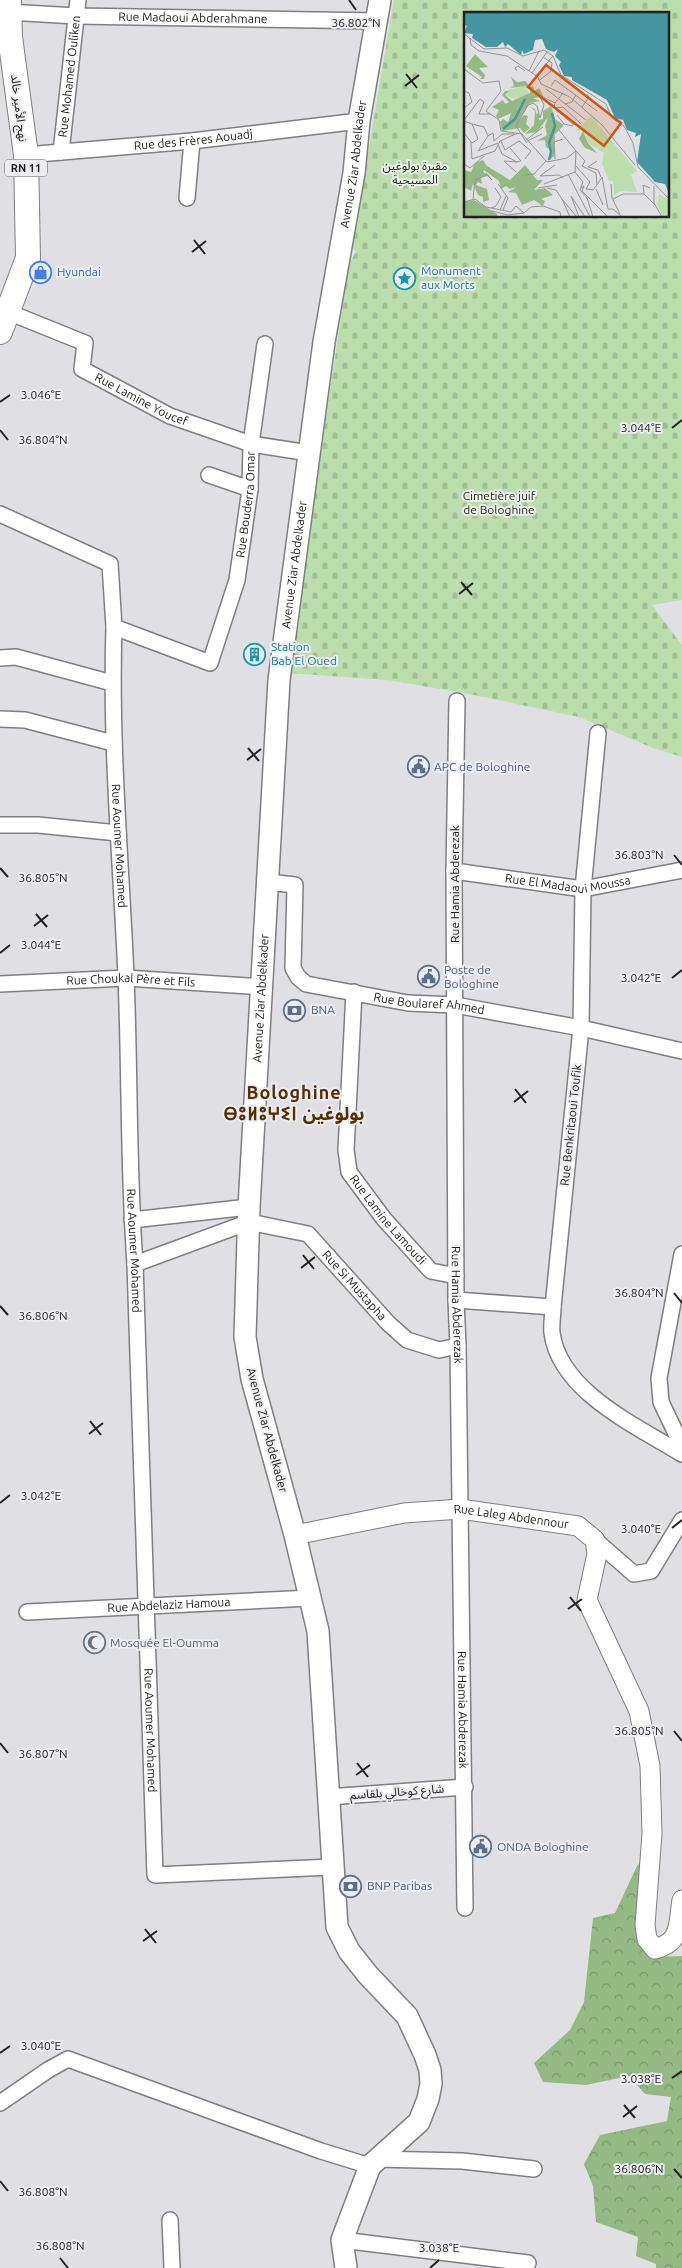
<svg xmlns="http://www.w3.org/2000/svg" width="682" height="2268" viewBox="0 0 682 2268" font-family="Ubuntu,'Noto Sans Arabic','Noto Sans Tifinagh',sans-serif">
<defs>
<pattern id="forest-crowns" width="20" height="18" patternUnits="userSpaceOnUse" patternTransform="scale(1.25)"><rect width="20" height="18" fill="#95b985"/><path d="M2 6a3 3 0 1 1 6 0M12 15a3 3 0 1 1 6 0" fill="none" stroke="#79966c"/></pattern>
<pattern id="cemetery-stones" width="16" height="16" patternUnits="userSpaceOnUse" patternTransform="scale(1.25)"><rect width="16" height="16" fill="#bcdead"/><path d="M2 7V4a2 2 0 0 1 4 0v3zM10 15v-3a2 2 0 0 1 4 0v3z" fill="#a1be95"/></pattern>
</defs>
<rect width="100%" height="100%" fill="#e0e0e4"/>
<path fill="url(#forest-crowns)" d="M 646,1855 L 636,1911 L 638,1927 L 655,1957 L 682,1956 L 682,2268 L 656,2268 L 656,2264 L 636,2256 L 638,2237 L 596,2222 L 593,2186 L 584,2164 L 600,2135 L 667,2121 L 671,2097 L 645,2094 L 629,2076 L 586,2085 L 543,2082 L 534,2063 L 570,2030 L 584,2002 L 593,1918 L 615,1913 L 637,1866 Z"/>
<path fill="url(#cemetery-stones)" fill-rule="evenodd" d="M 394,0 L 682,0 L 682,600 L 652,605 L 682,645 L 682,757 L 653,748 L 579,717 L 469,694 L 388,680 L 288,673 L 349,264 L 356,252 L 349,242 L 358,211 ZM 466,14 L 668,14 L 668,216 L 466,216 Z"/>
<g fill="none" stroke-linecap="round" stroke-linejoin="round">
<defs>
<g id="minor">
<path id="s1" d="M 8,12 L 76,16 L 377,21"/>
<path id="s2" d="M 61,152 L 78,0"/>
<path id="s3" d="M 26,155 L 192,141 L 359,121"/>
<path d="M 187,198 L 192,141"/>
<path id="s4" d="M 8,312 L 85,343 L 82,369 L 170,416 L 251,444 L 309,453"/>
<path d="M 209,475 L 250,489"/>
<path id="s5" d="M 0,514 L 110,564 L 114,627 L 210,663 L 237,580 L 250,489 L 251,444 L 265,344"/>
<path id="s6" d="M 114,627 C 110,744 121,860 126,977 C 130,1073 128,1168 135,1264 L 155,1875 L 331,1867"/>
<path d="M 0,658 L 16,657 L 112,683"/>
<path id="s7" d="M 457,701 L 454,871 L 456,1300 L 458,1346 L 465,1908"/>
<path d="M 0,719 L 25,720 L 113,743"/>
<path d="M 598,733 L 583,889 L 581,1028 L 553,1307 C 553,1315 551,1325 552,1333 C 560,1392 637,1426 682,1454"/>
<path d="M 0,825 L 38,825 L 118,833"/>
<path id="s8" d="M 454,871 L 583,889 L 682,870"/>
<path id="s9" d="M 268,882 L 295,885 L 293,968 L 298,977 L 306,984 L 408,1003 L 455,1005 L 581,1028 L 682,1051"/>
<path id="s10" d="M 0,984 L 126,978 L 262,987"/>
<path id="s11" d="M 354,992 L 346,1150 L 349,1172 L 384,1219 L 431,1271 L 456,1276"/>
<path d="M 132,1220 L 249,1207"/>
<path d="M 682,1254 L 659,1378 L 661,1402 L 682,1446"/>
<path id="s12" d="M 135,1264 L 249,1222 L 308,1234 L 388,1323 L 407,1340 L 439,1350 L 458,1346"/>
<path d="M 456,1300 L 553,1307"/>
<path d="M 595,1540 L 634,1574 L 651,1571 L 682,1520"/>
<path id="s13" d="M 27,1612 L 311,1598"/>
<path d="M 328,1797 L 465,1787"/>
<path d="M 0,2103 L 48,2070 L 68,2059 L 321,2151 L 370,2166"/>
<path d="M 376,2159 L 462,2161 L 534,2169"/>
<path d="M 170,2220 L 172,2268"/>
<path d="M 342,2240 L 528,2263"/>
</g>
<g id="tertiary">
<path id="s14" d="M 295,1535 L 404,1513 L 460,1509 L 578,1526 L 595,1540 L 597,1554 L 587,1600 L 639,1711 L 650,1766 L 652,1834 L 645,1925 L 647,1939 L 655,1949 C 682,1942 678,1924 682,1900"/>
</g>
<g id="secondary">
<path id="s15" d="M 346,2268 L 342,2240 L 370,2166 L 419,2122 L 428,2099 L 431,2084 L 430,2070 L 425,2055 L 407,2016 L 368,1975 L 349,1951 L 337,1927 L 318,1631 L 295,1535 L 252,1379 L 245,1337 L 249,1207 L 279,680 L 324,342 L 354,173 L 359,121 L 380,0"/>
</g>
<path id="primary" d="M 0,332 L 28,258 L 26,155 L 10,37 L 9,0"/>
</defs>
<use href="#minor" stroke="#7f7f83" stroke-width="18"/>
<use href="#tertiary" stroke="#7f7f83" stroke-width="21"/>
<use href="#secondary" stroke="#7f7f83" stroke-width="24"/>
<use href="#primary" stroke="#7f7f83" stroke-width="26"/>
<use href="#minor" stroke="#fff" stroke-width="15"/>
<use href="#tertiary" stroke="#fff" stroke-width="19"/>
<use href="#secondary" stroke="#fff" stroke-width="21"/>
<use href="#primary" stroke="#fff" stroke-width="24"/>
</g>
<path fill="none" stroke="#222223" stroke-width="2" d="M 349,0 L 356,10M 406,74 L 417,88M 405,86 L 419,75M 194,240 L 205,254M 192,252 L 206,241M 0,402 L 10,395M 672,428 L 682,420M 0,430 L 8,440M 461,582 L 472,595M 459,594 L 473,583M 248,748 L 259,761M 247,760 L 261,749M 674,855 L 682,865M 0,868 L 8,877M 36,914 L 47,927M 34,926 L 48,915M 0,953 L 10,945M 672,978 L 682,970M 515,1089 L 526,1103M 514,1102 L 528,1091M 303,1255 L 314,1269M 301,1268 L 315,1257M 674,1293 L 682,1303M 0,1306 L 8,1315M 90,1421 L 101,1435M 89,1434 L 103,1423M 0,1503 L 10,1495M 672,1528 L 682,1520M 570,1597 L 581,1611M 568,1609 L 582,1599M 674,1731 L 682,1741M 0,1743 L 8,1753M 357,1763 L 368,1777M 356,1775 L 370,1765M 145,1929 L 156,1943M 143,1941 L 157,1931M 0,2053 L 10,2046M 672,2078 L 682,2071M 624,2105 L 635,2118M 623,2117 L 637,2106M 674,2169 L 682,2178M 0,2181 L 8,2191M 60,2258 L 68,2268M 430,2268 L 439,2260"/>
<defs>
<symbol id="shop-ring" viewBox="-11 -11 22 22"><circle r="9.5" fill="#ededf1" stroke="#3f7fe0" stroke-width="1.5"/><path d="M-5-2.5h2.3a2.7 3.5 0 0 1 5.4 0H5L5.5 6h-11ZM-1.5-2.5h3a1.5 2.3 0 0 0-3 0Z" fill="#3f7fe0"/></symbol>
<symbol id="sight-ring" viewBox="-11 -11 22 22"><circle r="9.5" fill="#ededf1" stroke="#0f9aa8" stroke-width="1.5"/><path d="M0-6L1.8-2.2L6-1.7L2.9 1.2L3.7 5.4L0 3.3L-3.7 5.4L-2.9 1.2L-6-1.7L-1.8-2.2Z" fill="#0f9aa8"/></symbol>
<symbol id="building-ring" viewBox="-11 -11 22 22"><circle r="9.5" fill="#ededf1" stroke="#0f9aa8" stroke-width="1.5"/><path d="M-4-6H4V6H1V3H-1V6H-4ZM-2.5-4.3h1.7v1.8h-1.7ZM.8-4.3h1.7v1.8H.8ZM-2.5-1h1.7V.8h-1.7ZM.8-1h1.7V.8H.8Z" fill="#0f9aa8"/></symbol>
<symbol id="civic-ring" viewBox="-11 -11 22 22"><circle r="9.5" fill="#ededf1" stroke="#5c6f8a" stroke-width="1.5"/><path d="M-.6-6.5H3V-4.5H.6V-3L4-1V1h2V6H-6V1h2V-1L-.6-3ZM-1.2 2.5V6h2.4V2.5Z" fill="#5c6f8a"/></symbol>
<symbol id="bank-ring" viewBox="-11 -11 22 22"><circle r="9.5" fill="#ededf1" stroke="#5c6f8a" stroke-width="1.5"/><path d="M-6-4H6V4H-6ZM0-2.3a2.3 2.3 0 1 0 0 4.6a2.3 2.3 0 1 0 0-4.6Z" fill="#5c6f8a"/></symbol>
<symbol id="mosque-ring" viewBox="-11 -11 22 22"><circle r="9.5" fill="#ededf1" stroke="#6b7280" stroke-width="1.5"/><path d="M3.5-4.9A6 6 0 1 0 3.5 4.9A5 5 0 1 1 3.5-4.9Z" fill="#6b7280"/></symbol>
</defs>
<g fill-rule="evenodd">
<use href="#shop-ring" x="28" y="260" width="25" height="25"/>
<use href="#sight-ring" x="392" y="266" width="25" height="25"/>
<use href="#building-ring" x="242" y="642" width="25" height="25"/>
<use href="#civic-ring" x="406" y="754" width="25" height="25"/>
<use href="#civic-ring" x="416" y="964" width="25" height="25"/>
<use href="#bank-ring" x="282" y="998" width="25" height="25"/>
<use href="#mosque-ring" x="82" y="1630" width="25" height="25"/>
<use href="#civic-ring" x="468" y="1834" width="25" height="25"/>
<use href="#bank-ring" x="338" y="1874" width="25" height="25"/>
</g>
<g text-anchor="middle" stroke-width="4" stroke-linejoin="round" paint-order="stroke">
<rect fill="#ededf1" stroke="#5f5f61" stroke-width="1" x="5" y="159.5" width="42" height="17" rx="4"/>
<g font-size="11" font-weight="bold" fill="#222223">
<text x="26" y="172">RN 11</text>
</g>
<g font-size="12" fill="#222223" stroke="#ededf1">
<text dy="4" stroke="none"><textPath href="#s1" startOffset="185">Rue Madaoui Abderahmane</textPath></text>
<text dy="4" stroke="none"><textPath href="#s2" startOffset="76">Rue Mohamed Ouliken</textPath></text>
<text transform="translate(19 108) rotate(83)" y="4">نهج الأمير خالد</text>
<text dy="4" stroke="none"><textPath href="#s3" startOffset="168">Rue des Frères Aouadj</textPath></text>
<text dy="4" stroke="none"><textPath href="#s15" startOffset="2179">Avenue Ziar Abdelkader</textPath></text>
<text dy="4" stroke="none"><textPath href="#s4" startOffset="176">Rue Lamine Youcef</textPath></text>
<text dy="4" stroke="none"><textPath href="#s5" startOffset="450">Rue Bouderra Omar</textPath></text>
<text dy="4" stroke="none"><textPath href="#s15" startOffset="1774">Avenue Ziar Abdelkader</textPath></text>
<text dy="4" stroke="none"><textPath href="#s6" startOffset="219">Rue Aoumer Mohamed</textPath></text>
<text dy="4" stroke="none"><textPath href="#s8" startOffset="115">Rue El Madaoui Moussa</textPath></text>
<text transform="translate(455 884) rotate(-90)" y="4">Rue Hamia Abderezak</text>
<text dy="4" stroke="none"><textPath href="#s10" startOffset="131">Rue Choukal Père et Fils</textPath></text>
<text dy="4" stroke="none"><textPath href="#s15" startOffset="1339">Avenue Ziar Abdelkader</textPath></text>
<text dy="4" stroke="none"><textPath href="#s9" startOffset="256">Rue Boularef Ahmed</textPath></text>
<text transform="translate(571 1125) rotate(-84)" y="4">Rue Benkritaoui Toufik</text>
<text dy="4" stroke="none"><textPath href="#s11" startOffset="242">Rue Lamine Lamoudi</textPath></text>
<text dy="4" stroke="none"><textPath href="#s6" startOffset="624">Rue Aoumer Mohamed</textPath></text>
<text dy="4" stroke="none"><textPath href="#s12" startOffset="251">Rue Si Mustapha</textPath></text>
<text dy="4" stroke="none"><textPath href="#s7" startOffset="604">Rue Hamia Abderezak</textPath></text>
<text transform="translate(267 1430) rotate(75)" y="4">Avenue Ziar Abdelkader</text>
<text dy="4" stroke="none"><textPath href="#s14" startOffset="219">Rue Laleg Abdennour</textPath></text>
<text dy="4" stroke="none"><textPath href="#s13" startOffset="142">Rue Abdelaziz Hamoua</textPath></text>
<text dy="4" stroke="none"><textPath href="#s7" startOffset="1009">Rue Hamia Abderezak</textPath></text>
<text dy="4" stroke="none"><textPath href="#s6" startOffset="1104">Rue Aoumer Mohamed</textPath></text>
<text transform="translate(397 1792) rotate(-4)" y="4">شارع كوخالي بلقاسم</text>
</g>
<g font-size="12" fill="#133400" stroke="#ededf1">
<text x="415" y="170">مقبرة بولوغين<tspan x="415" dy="14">المسيحية</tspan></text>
<text x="499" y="500">Cimetière juif<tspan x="499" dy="14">de Bologhine</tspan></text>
</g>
<g font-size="12" fill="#0d838f" stroke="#ededf1" text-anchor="start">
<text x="421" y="275">Monument<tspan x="421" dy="14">aux Morts</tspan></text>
<text x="271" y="651">Station<tspan x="271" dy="14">Bab El Oued</tspan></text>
</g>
<g font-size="12" fill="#366cbe" stroke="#ededf1" text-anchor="start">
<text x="57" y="276">Hyundai</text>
</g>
<g font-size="12" fill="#4e5e75" stroke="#ededf1" text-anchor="start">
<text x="434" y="771">APC de Bologhine</text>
<text x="444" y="974">Poste de<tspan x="444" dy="14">Bologhine</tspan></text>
<text x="311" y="1014">BNA</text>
<text x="497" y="1851">ONDA Bologhine</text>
<text x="367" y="1890">BNP Paribas</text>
</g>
<g font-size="12" fill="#5b616d" stroke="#ededf1" text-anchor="start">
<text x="110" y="1647">Mosquée El-Oumma</text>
</g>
<g font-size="18" font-weight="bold" letter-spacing="1" fill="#552f00" stroke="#ededf1">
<text x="294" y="1099">Bologhine<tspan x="294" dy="21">ⴱⵓⵍⵓⵖⵉⵏ بولوغين</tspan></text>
</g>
</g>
<g transform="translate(464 12)">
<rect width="205" height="205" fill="#e0e0e4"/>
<path d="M 61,74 L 66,82 L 53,88 L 41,83 L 45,82 L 41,80 L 44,78 Z" fill="#bcdead"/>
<path d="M 11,42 L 24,55 L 15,56 L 21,63 L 20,67 L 16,67 L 18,65 L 2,54 ZM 47,65 L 53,70 L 62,69 L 65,74 L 70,75 L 70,79 L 75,76 L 78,81 L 79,85 L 69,86 L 76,89 L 66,91 L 54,110 L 60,103 L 64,104 L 62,112 L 66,116 L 60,121 L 56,116 L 38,119 L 36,110 L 39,107 L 44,110 L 47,101 L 34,107 L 32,104 L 35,98 L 28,95 L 39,88 L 41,92 L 45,90 L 38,83 L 41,79 L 45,79 L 41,83 L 48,89 L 66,81 L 66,77 L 61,74 L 47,76 L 50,73 ZM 87,94 L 91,107 L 100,113 L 91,122 L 90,144 L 84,149 L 87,138 L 82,135 L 81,128 L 73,129 L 83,123 L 81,114 L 84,105 L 73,120 L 61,122 L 70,113 L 71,99 L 66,95 L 71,97 L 73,103 L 75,97 L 75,108 L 79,107 L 79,99 ZM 119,119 L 124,131 L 133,141 L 121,136 L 115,127 ZM 19,148 L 23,154 L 46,168 L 61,153 L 73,168 L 79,168 L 70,178 L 81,176 L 89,183 L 77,187 L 81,189 L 79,194 L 70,188 L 58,193 L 52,181 L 44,180 L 53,175 L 46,177 L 42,174 L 37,177 L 35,169 L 20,158 L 19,160 L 25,164 L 17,165 L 18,172 L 14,170 L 12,173 L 23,177 L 25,188 L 19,190 L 19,185 L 14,183 L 9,172 L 7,179 L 0,175 L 0,158 L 7,160 L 11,151 ZM 10,188 L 33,202 L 33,205 L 0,205 L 0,190 Z" fill="#95b985"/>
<path d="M 127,104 L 173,159 L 167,163 L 173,180 L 157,179 L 150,183 L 149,169 L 145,169 L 138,152 L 140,141 L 124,131 L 120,118 L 111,119 Z" fill="#bcdead"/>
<path d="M 195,182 L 205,188 L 205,205 L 199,205 L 193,193 Z" fill="#bcdead"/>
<path d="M 0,0 L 205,0 L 205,181 L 201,172 L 191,170 L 173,150 L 177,122 L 171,125 L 172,121 L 163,118 L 159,108 L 151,106 L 143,88 L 108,68 L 108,65 L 100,64 L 95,53 L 97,50 L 91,44 L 94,37 L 90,40 L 82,37 L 78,27 L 71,28 L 69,38 L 60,42 L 58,38 L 57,43 L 44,32 L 41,35 L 39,30 L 33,35 L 22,35 L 8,26 L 9,22 L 0,21 L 3,14 L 0,12 Z" fill="#4496a0"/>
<path fill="none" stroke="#4496a0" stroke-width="2.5" d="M 39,117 L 51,107 L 61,87M 85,148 L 87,140 L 85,131 L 91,114 L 88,101"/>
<path fill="none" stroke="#949497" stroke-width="1" d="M 0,22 L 20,37 L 43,36 L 59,44 L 80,38 L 89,44 L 97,63 L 142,92 L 148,106 L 160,114 L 169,131 L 174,155 L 205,187M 6,26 L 7,33 L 15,39 L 43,44 L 74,65 L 77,72 L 106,85 L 138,113 L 171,153M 0,57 L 19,71 L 35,69 L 37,79 L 22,99 L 35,108 L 37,119 L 58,122 L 83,150 L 103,146 L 112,139 L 121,149 L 118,154M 53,59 L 51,56 L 54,54 L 61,59M 65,59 L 75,39M 68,61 L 83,40M 72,64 L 89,44M 76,68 L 87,59 L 88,51 L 79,45M 87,74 L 91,68 L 133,99M 82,77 L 122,108M 0,79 L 5,81 L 8,90 L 0,96M 91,91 L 90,96 L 110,113M 101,92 L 108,90 L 112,83M 118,95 L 125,85 L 123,82M 92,96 L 99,95 L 117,112M 93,103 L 100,112 L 109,114M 0,108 L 16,87 L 20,90 L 15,102 L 27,102M 0,109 L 8,112 L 14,127 L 8,131 L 0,121M 8,112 L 20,115 L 24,124 L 29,121 L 30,129 L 38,122 L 50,122M 95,118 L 112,139M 24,124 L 14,139 L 34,131M 0,128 L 0,146M 62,128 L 79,115M 37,129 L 41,138 L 55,129 L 67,139 L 61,147M 63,129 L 78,122M 7,130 L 8,147 L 31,139 L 36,129 L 54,121M 63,131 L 52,114 L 64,93 L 69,91 L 73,94 L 76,106 L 80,93 L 75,83 L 91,91 L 99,81M 34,132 L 38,142 L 53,150 L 40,149 L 52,160M 46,136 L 57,149 L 53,150M 112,139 L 111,160 L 119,170 L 116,178 L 123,186 L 129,205M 91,147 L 90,130 L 99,127M 133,149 L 124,155 L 134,158 L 137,165M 0,152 L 6,156 L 20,144M 91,153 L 76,164 L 95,163 L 99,166M 112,154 L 126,170 L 122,177 L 129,178 L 133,173M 118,154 L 132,161 L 133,173 L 138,165 L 144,197 L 149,197 L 157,204M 104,162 L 126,205M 61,163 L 70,162 L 82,149M 34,172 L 44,186 L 39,198M 80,172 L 111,160M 147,172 L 148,186 L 156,202M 190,174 L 190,191 L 198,205M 74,176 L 93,173M 83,176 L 92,178 L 98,187M 117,176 L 120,174 L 118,179 L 144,205M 132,177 L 139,193M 180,182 L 179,173 L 186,176M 9,187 L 11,168 L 23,163 L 28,168 L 22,161M 149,187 L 159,182 L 180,182 L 192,194M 0,190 L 11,187 L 22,195 L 47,200 L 52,194 L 60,201 L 67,195 L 79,194 L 96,200 L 97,205M 27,196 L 32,194 L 37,185 L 31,176M 36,198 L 42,184M 28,199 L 44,203 L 60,201M 106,205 L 98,187 L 113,205M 115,205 L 107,184 L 121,205"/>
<path fill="#d4540e" fill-opacity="0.15" stroke="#d4540e" stroke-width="2.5" d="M 82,53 L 157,111 L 140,134 L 64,75 Z"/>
<rect width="205" height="205" fill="none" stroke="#222223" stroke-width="2.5"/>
</g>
<g font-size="12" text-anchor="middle" fill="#222223" stroke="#ededf1" stroke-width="4" stroke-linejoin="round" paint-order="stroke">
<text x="356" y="27">36.802°N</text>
<text x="41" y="399">3.046°E</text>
<text x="641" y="432">3.044°E</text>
<text x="43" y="444">36.804°N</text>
<text x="639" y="859">36.803°N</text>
<text x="43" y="882">36.805°N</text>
<text x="41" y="949">3.044°E</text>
<text x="641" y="982">3.042°E</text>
<text x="639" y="1297">36.804°N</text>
<text x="43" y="1320">36.806°N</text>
<text x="41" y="1500">3.042°E</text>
<text x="641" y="1533">3.040°E</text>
<text x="639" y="1735">36.805°N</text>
<text x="43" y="1758">36.807°N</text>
<text x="41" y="2050">3.040°E</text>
<text x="641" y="2083">3.038°E</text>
<text x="639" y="2173">36.806°N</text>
<text x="43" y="2196">36.808°N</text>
<text x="60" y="2250">36.808°N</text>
<text x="439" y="2252">3.038°E</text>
</g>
</svg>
